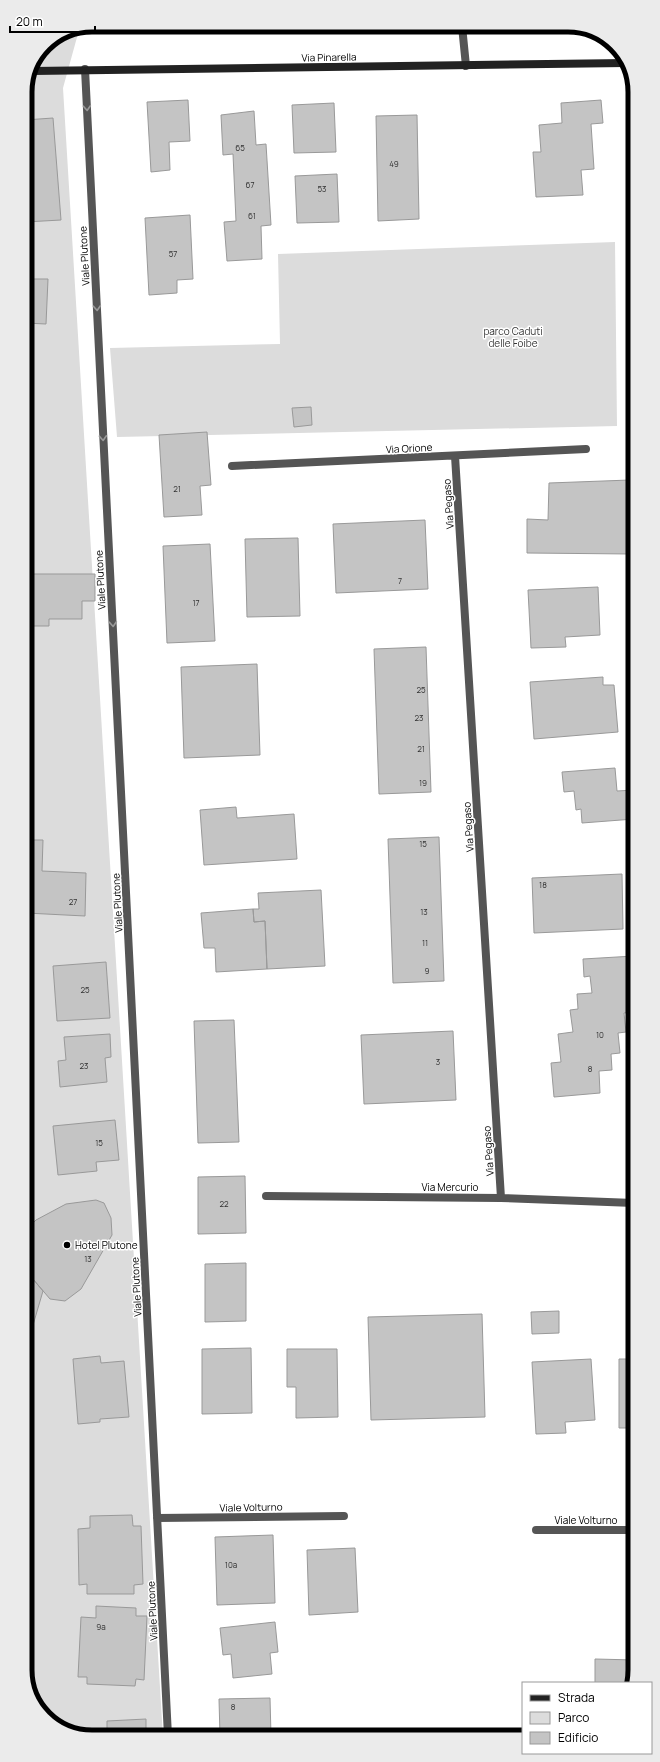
<svg xmlns="http://www.w3.org/2000/svg" width="660" height="1762" viewBox="0 0 660 1762" font-family="Manrope,sans-serif">
<rect width="100%" height="100%" fill="#fff"/>
<path fill="#dcdcdc" d="M 66,30 L 79,30 L 63,88 L 163,1737 L 87,1737 L 51,1723 L 27,1688 L 25,87 L 45,44 Z
M 615,242 L 617,426 L 117,437 L 110,348 L 280,344 L 278,254 Z"/>
<path fill="#c4c4c4" stroke="#999" d="M 188,100 L 190,141 L 169,142 L 170,170 L 151,172 L 147,102 Z
M 601,100 L 603,123 L 591,124 L 594,169 L 581,170 L 583,195 L 536,197 L 533,152 L 541,152 L 539,125 L 562,123 L 561,103 Z
M 334,103 L 336,152 L 294,153 L 292,105 Z
M 254,111 L 256,145 L 266,144 L 271,225 L 261,226 L 262,259 L 227,261 L 224,222 L 236,221 L 233,154 L 223,155 L 221,115 Z
M 417,115 L 419,219 L 378,221 L 376,116 Z
M 53,118 L 61,220 L 25,222 L 25,120 Z
M 337,174 L 339,222 L 297,223 L 295,176 Z
M 190,215 L 193,279 L 177,280 L 177,293 L 149,295 L 145,218 Z
M 25,279 L 48,279 L 46,324 L 25,323 Z
M 311,407 L 312,425 L 294,427 L 292,408 Z
M 207,432 L 211,485 L 200,486 L 202,515 L 164,517 L 159,435 Z
M 630,480 L 631,554 L 527,553 L 527,519 L 548,520 L 549,483 Z
M 425,520 L 428,589 L 336,593 L 333,524 Z
M 298,538 L 300,616 L 247,617 L 245,539 Z
M 210,544 L 215,641 L 167,643 L 163,546 Z
M 26,574 L 95,574 L 95,601 L 82,601 L 82,619 L 49,619 L 49,626 L 26,626 Z
M 598,587 L 600,635 L 565,637 L 566,647 L 531,648 L 528,590 Z
M 426,647 L 431,792 L 379,794 L 374,649 Z
M 257,664 L 260,755 L 184,758 L 181,667 Z
M 603,677 L 603,685 L 614,685 L 618,732 L 534,739 L 530,682 Z
M 615,768 L 617,791 L 634,790 L 634,819 L 582,823 L 581,809 L 576,810 L 574,791 L 564,792 L 562,772 Z
M 236,807 L 237,818 L 294,814 L 297,859 L 204,865 L 200,810 Z
M 439,837 L 444,981 L 393,983 L 388,839 Z
M 26,840 L 43,840 L 42,871 L 86,873 L 85,916 L 26,913 Z
M 622,874 L 623,929 L 534,933 L 532,878 Z
M 321,890 L 325,966 L 267,969 L 265,921 L 254,922 L 253,909 L 259,909 L 258,893 Z
M 253,909 L 254,922 L 265,921 L 267,969 L 216,972 L 215,948 L 204,948 L 201,913 Z
M 634,956 L 634,1012 L 624,1013 L 626,1032 L 618,1033 L 620,1053 L 611,1054 L 612,1070 L 599,1071 L 600,1093 L 554,1097 L 551,1063 L 561,1062 L 558,1034 L 573,1032 L 570,1010 L 578,1009 L 577,994 L 592,993 L 590,976 L 584,977 L 583,959 Z
M 106,962 L 110,1018 L 57,1021 L 53,966 Z
M 234,1020 L 239,1142 L 198,1143 L 194,1021 Z
M 453,1031 L 456,1100 L 364,1104 L 361,1035 Z
M 110,1034 L 111,1057 L 105,1058 L 107,1082 L 60,1087 L 58,1061 L 66,1060 L 64,1037 Z
M 115,1120 L 119,1160 L 96,1162 L 97,1171 L 58,1175 L 53,1126 Z
M 245,1176 L 246,1233 L 198,1234 L 198,1177 Z
M 96,1200 L 104,1203 L 111,1218 L 112,1235 L 81,1289 L 65,1301 L 50,1299 L 27,1272 L 27,1229 L 36,1220 L 66,1204 Z
M 246,1263 L 246,1321 L 205,1322 L 205,1264 Z
M 27,1272 L 43,1291 L 33,1325 L 27,1325 Z
M 559,1311 L 559,1333 L 532,1334 L 531,1312 Z
M 482,1314 L 485,1417 L 371,1420 L 368,1317 Z
M 251,1348 L 252,1413 L 202,1414 L 202,1349 Z
M 287,1349 L 337,1349 L 338,1417 L 296,1418 L 296,1387 L 287,1387 Z
M 100,1356 L 101,1363 L 124,1361 L 129,1417 L 100,1419 L 100,1422 L 78,1424 L 73,1359 Z
M 591,1359 L 595,1420 L 565,1422 L 566,1433 L 536,1434 L 532,1362 Z
M 619,1359 L 635,1359 L 635,1428 L 619,1428 Z
M 132,1515 L 133,1526 L 141,1526 L 143,1584 L 134,1585 L 134,1594 L 87,1594 L 87,1584 L 79,1585 L 78,1529 L 90,1528 L 90,1516 Z
M 273,1535 L 275,1603 L 217,1605 L 215,1537 Z
M 355,1548 L 358,1612 L 309,1615 L 307,1550 Z
M 96,1606 L 136,1608 L 136,1616 L 147,1616 L 144,1680 L 136,1679 L 135,1686 L 87,1684 L 87,1677 L 78,1677 L 81,1617 L 96,1618 Z
M 275,1622 L 278,1652 L 270,1653 L 272,1674 L 233,1678 L 231,1654 L 223,1655 L 220,1628 Z
M 595,1659 L 635,1660 L 635,1671 L 631,1683 L 595,1683 Z
M 270,1698 L 271,1736 L 220,1736 L 219,1699 Z
M 146,1719 L 146,1737 L 107,1737 L 107,1721 Z"/>
<g fill="none" stroke-linecap="round" stroke-linejoin="round">
<path stroke="#555" stroke-width="8" d="M 462,26 L 466,66
M 85,69 L 168,1736
M 455,456 L 501,1198
M 232,466 L 586,449
M 266,1196 L 501,1198 L 634,1203
M 157,1518 L 344,1516
M 536,1530 L 635,1530"/>
<path stroke="#222" stroke-width="8" d="M 33,71 L 626,63"/>
</g>
<defs><path id="oneway-chevron" d="M-2-3.5L2.5 0L-2 3.5" fill="none" stroke-width="1.6" stroke-linecap="round" stroke-linejoin="round"/></defs>
<g stroke="#999">
<use href="#oneway-chevron" transform="translate(87 108) rotate(87)"/>
<use href="#oneway-chevron" transform="translate(97 308) rotate(87)"/>
<use href="#oneway-chevron" transform="translate(103 438) rotate(87)"/>
<use href="#oneway-chevron" transform="translate(113 624) rotate(87)"/>
</g>
<circle fill="#000" stroke="#fff" stroke-width="1.5" cx="67" cy="1245" r="4"/>
<g text-anchor="middle" stroke-width="3" stroke-linejoin="round" paint-order="stroke">
<g font-size="8" fill="#313131">
<text x="240" y="151">65</text>
<text x="394" y="167">49</text>
<text x="250" y="188">67</text>
<text x="322" y="192">53</text>
<text x="252" y="219">61</text>
<text x="173" y="257">57</text>
<text x="177" y="492">21</text>
<text x="400" y="584">7</text>
<text x="196" y="606">17</text>
<text x="421" y="693">25</text>
<text x="419" y="721">23</text>
<text x="421" y="752">21</text>
<text x="423" y="786">19</text>
<text x="423" y="847">15</text>
<text x="543" y="888">18</text>
<text x="73" y="905">27</text>
<text x="424" y="915">13</text>
<text x="425" y="946">11</text>
<text x="427" y="974">9</text>
<text x="85" y="993">25</text>
<text x="600" y="1038">10</text>
<text x="438" y="1065">3</text>
<text x="84" y="1069">23</text>
<text x="590" y="1072">8</text>
<text x="99" y="1146">15</text>
<text x="224" y="1207">22</text>
<text x="88" y="1262">13</text>
<text x="231" y="1568">10a</text>
<text x="101" y="1630">9a</text>
<text x="233" y="1710">8</text>
</g>
<g font-size="10" fill="#000" stroke="#fff">
<text transform="translate(329 57) rotate(-1)" y="4">Via Pinarella</text>
<text transform="translate(84 256) rotate(-93)" y="4">Viale Plutone</text>
<text transform="translate(409 448) rotate(-3)" y="4">Via Orione</text>
<text transform="translate(448 504) rotate(-94)" y="4">Via Pegaso</text>
<text transform="translate(100 580) rotate(-93)" y="4">Viale Plutone</text>
<text transform="translate(468 827) rotate(-94)" y="4">Via Pegaso</text>
<text transform="translate(117 903) rotate(-93)" y="4">Viale Plutone</text>
<text transform="translate(488 1151) rotate(-94)" y="4">Via Pegaso</text>
<text x="450" y="1191">Via Mercurio</text>
<text transform="translate(136 1287) rotate(-93)" y="4">Viale Plutone</text>
<text transform="translate(251 1507) rotate(-1)" y="4">Viale Volturno</text>
<text x="586" y="1524">Viale Volturno</text>
<text transform="translate(152 1611) rotate(-93)" y="4">Viale Plutone</text>
</g>
<g font-size="10" fill="#333" stroke="#fff">
<text x="513" y="335">parco Caduti<tspan x="513" dy="12">delle Foibe</tspan></text>
</g>
<g font-size="10" fill="#000" stroke="#fff" text-anchor="start">
<text x="75" y="1249">Hotel Plutone</text>
</g>
</g>
<path d="M0 0H660V1762H0ZM92 32H568A60 60 0 0 1 628 92V1670A60 60 0 0 1 568 1730H92A60 60 0 0 1 32 1670V92A60 60 0 0 1 92 32Z" fill="#ebebeb" fill-rule="evenodd"/>
<path fill="none" stroke="#000" stroke-width="5" d="M92 32H568A60 60 0 0 1 628 92V1670A60 60 0 0 1 568 1730H92A60 60 0 0 1 32 1670V92A60 60 0 0 1 92 32Z"/>
<rect x="522" y="1682" width="130" height="72" fill="#ffffff" stroke="#999999"/>
<rect x="530" y="1695" width="20" height="6" fill="#222222" stroke="#999999"/>
<text x="558" y="1702" font-size="12" fill="#000000">Strada</text>
<rect x="530" y="1712" width="20" height="12" fill="#dcdcdc" stroke="#999999"/>
<text x="558" y="1722" font-size="12" fill="#000000">Parco</text>
<rect x="530" y="1732" width="20" height="12" fill="#c4c4c4" stroke="#999999"/>
<text x="558" y="1742" font-size="12" fill="#000000">Edificio</text>
<path d="M10 26v6h85v-6" fill="none" stroke="#000000" stroke-width="2"/>
<text x="16" y="26" font-size="12" fill="#000000" stroke="#ffffff" stroke-width="3" paint-order="stroke">20 m</text>
</svg>
